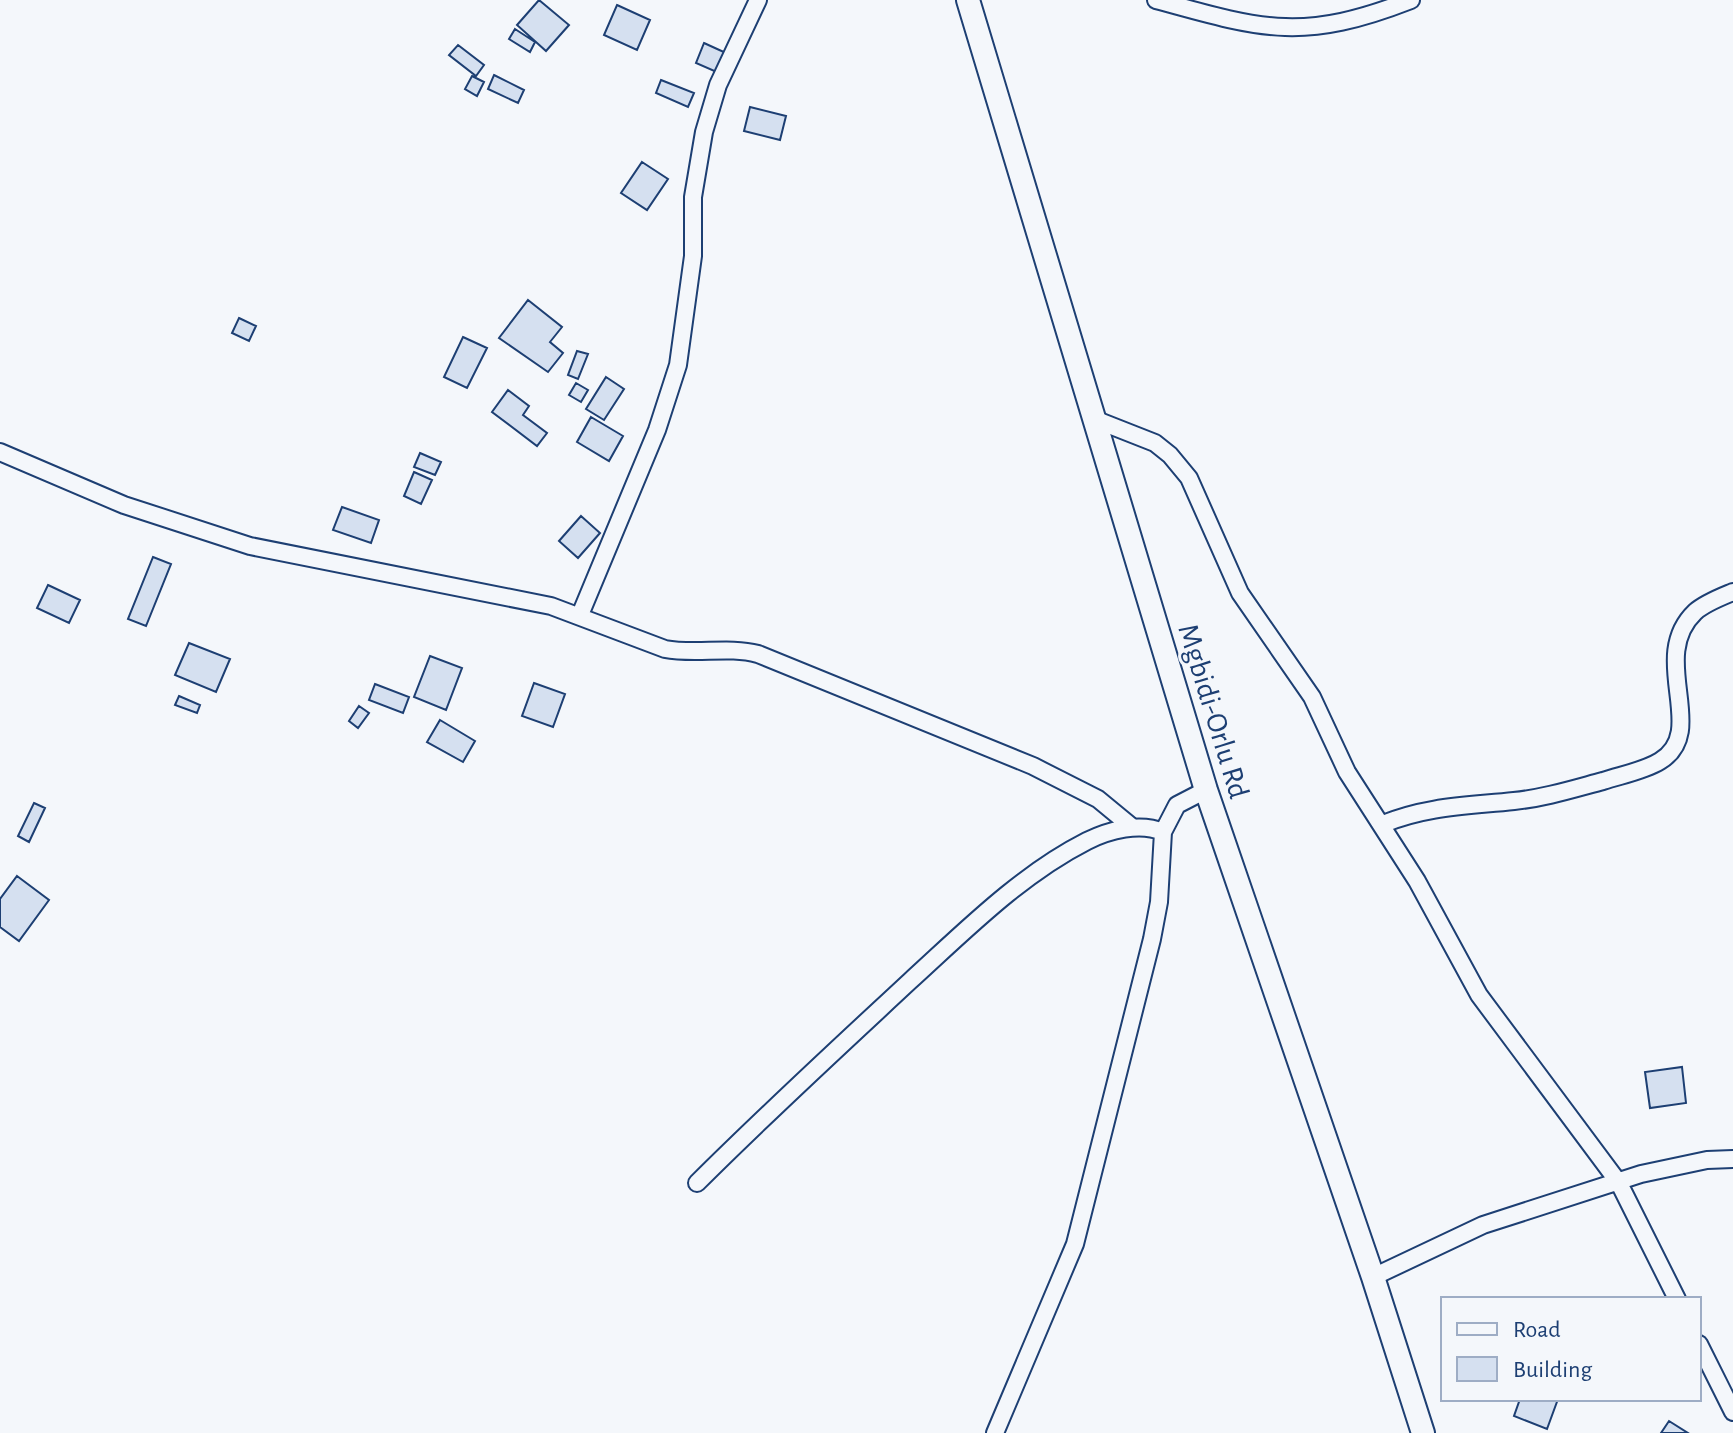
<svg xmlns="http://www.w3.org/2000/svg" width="1733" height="1433" viewBox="0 0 1733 1433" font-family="'Alegreya Sans',sans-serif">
<rect width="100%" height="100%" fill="#f4f7fb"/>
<path fill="#d5e0f0" stroke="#1d3f73" stroke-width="2" d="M 539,0 L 569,25 L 546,51 L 517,25 Z
M 617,5 L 650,20 L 637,50 L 604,35 Z
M 515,29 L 535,42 L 530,52 L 509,39 Z
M 704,43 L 737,58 L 728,77 L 696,63 Z
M 458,45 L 484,65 L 476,76 L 449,55 Z
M 494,75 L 524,90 L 518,103 L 488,89 Z
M 472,76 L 484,82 L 477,96 L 465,89 Z
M 661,80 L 694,93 L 688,107 L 656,93 Z
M 750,107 L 786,116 L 780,140 L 744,131 Z
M 642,162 L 668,179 L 647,210 L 621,193 Z
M 528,300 L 562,327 L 550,342 L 563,353 L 548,372 L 499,338 Z
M 239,318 L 256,326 L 249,341 L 232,333 Z
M 463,337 L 487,348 L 467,388 L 444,377 Z
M 577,351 L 588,354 L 578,379 L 568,375 Z
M 606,377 L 624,389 L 604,420 L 586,409 Z
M 576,383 L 588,390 L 581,402 L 569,395 Z
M 508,390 L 529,406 L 523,415 L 547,433 L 537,446 L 492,412 Z
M 591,417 L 623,436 L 609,461 L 577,442 Z
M 420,453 L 441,462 L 435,475 L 414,467 Z
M 414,472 L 432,480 L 421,504 L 404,496 Z
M 342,507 L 379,520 L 371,543 L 333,530 Z
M 581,516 L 600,533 L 578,558 L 559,541 Z
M 153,557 L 171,564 L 146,626 L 128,619 Z
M 48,585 L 80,600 L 69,623 L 37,608 Z
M 189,643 L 230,659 L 216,692 L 175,675 Z
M 430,656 L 462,668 L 446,710 L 414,697 Z
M 534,683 L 565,694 L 553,727 L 522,716 Z
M 375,684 L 409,697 L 403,713 L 369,700 Z
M 179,696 L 200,705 L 197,713 L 175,705 Z
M 359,706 L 369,713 L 358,728 L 349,721 Z
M 440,720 L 475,741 L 463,762 L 427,742 Z
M 34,803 L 45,808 L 29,842 L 18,836 Z
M 17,876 L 49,900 L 19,941 L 0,927 L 0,899 Z
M 1682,1067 L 1686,1103 L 1650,1108 L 1645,1072 Z
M 1520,1399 L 1558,1399 L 1547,1429 L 1514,1416 Z
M 1669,1421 L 1688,1433 L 1661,1433 Z"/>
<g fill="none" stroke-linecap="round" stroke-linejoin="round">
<defs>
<path id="street" d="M 1156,0 C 1264,30 1303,42 1411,0
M 1094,419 L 1155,443 L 1170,455 L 1189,478 L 1240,593 L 1312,697 L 1347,772 L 1417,881 L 1479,995 L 1619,1183 L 1677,1299
M 0,452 L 124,505 L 250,546 L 551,606 L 665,649 C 696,655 728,646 758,654 L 1033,766 L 1098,799 L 1132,827
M 580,615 L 657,430 L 678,365 L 693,256 L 693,197 L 704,132 L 718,85 L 758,0
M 1383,824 C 1427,806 1467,806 1514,801 C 1544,798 1573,789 1603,781 C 1621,775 1644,771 1660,761 C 1710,731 1647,658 1695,612 C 1705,603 1721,597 1733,592
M 697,1183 C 766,1114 838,1048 910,981 C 965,931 1020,875 1087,841 C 1109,830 1140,822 1163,832
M 1373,1277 L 1483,1225 L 1641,1174 L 1707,1160 L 1733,1159
M 1699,1344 L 1733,1412
M 995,1433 L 1075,1244 L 1152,939 L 1159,902 L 1163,832 L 1177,805 L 1206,790"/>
<path id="secondary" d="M 968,0 L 1206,790 L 1373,1277 L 1423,1433"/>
</defs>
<use href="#street" stroke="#1d3f73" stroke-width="20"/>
<use href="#secondary" stroke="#1d3f73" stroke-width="26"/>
<use href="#street" stroke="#f4f7fb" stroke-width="16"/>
<use href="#secondary" stroke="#f4f7fb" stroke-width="22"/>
</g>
<g text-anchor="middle" stroke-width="6" stroke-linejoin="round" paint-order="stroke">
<g font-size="30" fill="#1d3f73" stroke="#f4f7fb">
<text transform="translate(1214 711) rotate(73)" y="10">Mgbidi-Orlu Rd</text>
</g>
</g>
<rect x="1441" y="1297" width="260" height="104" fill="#f4f7fb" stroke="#9eadc5" stroke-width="2"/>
<rect x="1457" y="1323" width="40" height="12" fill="#f4f7fb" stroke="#9eadc5" stroke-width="2"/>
<text x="1513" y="1337" font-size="24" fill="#1d3f73">Road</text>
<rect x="1457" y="1357" width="40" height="24" fill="#d5e0f0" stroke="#9eadc5" stroke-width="2"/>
<text x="1513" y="1377" font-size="24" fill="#1d3f73">Building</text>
</svg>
